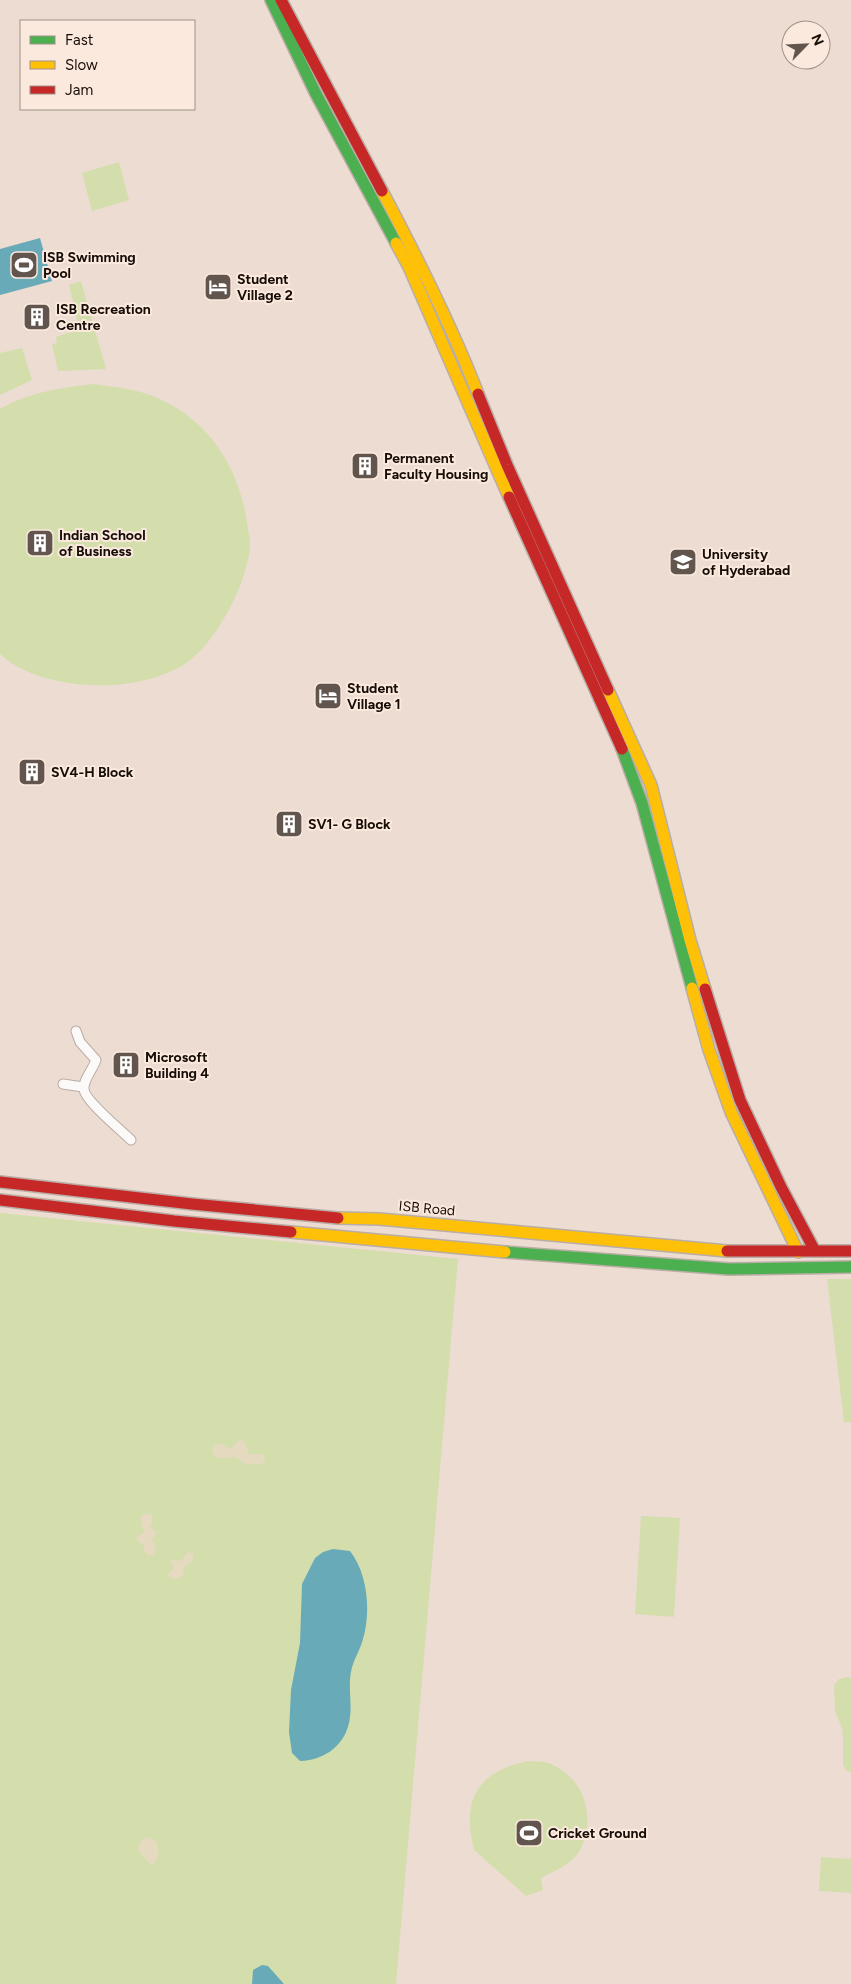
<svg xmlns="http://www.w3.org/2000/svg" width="851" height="1984" viewBox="0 0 851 1984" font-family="Figtree,sans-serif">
<rect width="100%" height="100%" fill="#ecdcd2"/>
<path fill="#d4dead" d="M 119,162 L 129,200 L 92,211 L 82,173 Z
M 81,281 L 106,369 L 58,371 L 52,344 L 57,343 L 56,337 L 79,329 L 69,285 Z
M 22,348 L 32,380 L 0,395 L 0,353 Z
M 93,384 C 118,387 144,390 166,402 C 213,426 240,472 247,523 C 248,530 250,539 250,546 C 248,570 236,599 223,620 C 213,637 198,657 180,667 C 152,682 120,687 88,685 C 58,683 22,675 0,654 L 0,409 C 29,392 60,388 93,384 Z
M 0,1213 L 458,1259 L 396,1984 L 0,1984 Z
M 827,1279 L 851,1279 L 851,1422 L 844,1422 Z
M 641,1516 L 680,1518 L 674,1617 L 635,1614 Z
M 848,1677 L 851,1678 L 851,1772 L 847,1771 L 843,1765 L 843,1737 L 842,1728 L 835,1712 L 834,1685 L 839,1679 Z
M 528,1761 C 535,1762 545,1761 551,1764 C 579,1776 592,1805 586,1834 C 584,1841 580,1853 574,1858 C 565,1867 552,1872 541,1878 L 543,1890 L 526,1896 L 474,1850 C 461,1800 477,1772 528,1761 Z
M 821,1857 L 851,1859 L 851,1893 L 819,1891 Z"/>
<path fill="#e5d9c0" d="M 241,1439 L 245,1443 L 249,1454 L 264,1454 L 265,1460 L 263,1463 L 258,1465 L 252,1463 L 246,1465 L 235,1457 C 225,1456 216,1463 212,1450 L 214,1445 L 221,1444 L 230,1449 Z
M 145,1513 L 152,1515 L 153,1520 L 150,1527 L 157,1533 L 152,1539 L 156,1550 L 153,1555 L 149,1556 L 144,1551 L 144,1545 L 138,1541 L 136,1537 L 144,1533 L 140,1518 Z
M 188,1552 L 193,1554 C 194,1562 190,1563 184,1567 L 183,1575 L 176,1579 L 169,1577 L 168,1574 L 174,1568 L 170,1561 L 172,1560 L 181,1561 Z
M 145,1837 L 155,1840 C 160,1848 159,1858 153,1865 L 150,1864 L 138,1851 L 139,1844 Z"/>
<path fill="#68aab7" d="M 40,238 L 52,281 L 0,295 L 0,249 Z
M 333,1549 L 350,1551 C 368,1574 371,1612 363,1639 C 360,1651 353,1660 351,1672 C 348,1687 352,1702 350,1717 C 347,1744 326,1760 300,1761 L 292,1753 L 289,1732 L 291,1690 L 300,1643 L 302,1584 L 315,1558 L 323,1552 Z
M 262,1965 L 268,1966 L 284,1984 L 252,1984 L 253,1970 Z"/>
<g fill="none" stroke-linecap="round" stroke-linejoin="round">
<defs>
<path id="street" d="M 76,1031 L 80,1042 L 96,1060 C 93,1069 83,1080 84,1089 C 84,1100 122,1131 131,1140
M 63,1084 L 83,1087"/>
<path id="fast" d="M 271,0 L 316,94 L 396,243
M 622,749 L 642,803 L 692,988
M 505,1252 L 729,1269 L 851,1267"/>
<path id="slow" d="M 382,191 C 417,257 451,324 478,394
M 396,243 L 409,267 L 509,497
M 608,690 L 651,785 L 690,940 L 705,989
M 692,988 L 709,1050 L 731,1112 L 798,1252
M 338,1218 L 379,1219 L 727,1251
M 291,1232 L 505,1252"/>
<path id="jam" d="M 281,0 L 382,191
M 478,394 L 507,465 L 608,690
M 509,497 L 622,749
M 705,989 L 740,1100 L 781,1187 L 815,1251
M 0,1182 L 192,1204 L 338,1218
M 0,1200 L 174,1221 L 291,1232
M 727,1251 L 851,1251"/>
</defs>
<use href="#street" stroke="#b9ada5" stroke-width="11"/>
<use href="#fast" stroke="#b9ada5" stroke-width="14"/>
<use href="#slow" stroke="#b9ada5" stroke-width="14"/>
<use href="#jam" stroke="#b9ada5" stroke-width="14"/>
<use href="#street" stroke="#fcfaf8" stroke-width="9"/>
<use href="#fast" stroke="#4caf50" stroke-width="11"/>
<use href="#slow" stroke="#ffc107" stroke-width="11"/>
<use href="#jam" stroke="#c62828" stroke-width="11"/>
</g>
<defs>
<symbol id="stadium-square" viewBox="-11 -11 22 22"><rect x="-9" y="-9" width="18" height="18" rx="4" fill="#61554e" stroke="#fbe9de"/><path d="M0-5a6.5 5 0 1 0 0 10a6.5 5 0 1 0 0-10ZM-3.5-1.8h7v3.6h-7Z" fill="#fff"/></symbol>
<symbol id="hotel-square" viewBox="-11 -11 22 22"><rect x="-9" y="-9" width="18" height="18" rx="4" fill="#61554e" stroke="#fbe9de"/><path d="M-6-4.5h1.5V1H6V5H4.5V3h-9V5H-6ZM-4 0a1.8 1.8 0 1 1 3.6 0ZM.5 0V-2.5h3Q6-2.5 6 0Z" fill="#fff"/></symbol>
<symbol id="building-square" viewBox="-11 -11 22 22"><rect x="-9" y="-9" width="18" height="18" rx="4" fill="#61554e" stroke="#fbe9de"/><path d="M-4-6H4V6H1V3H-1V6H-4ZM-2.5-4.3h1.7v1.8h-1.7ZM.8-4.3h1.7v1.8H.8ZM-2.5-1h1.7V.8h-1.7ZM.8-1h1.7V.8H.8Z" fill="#fff"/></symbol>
<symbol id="university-square" viewBox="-11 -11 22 22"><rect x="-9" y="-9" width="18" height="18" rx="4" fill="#61554e" stroke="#fbe9de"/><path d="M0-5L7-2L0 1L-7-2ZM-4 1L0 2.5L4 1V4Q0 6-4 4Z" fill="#fff"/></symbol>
</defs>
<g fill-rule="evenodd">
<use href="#stadium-square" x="8" y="249" width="32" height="32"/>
<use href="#hotel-square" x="202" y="271" width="32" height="32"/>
<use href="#building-square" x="21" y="301" width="32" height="32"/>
<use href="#building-square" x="349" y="450" width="32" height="32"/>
<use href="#building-square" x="24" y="527" width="32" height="32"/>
<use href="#university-square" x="667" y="546" width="32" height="32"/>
<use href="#hotel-square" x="312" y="680" width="32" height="32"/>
<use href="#building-square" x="16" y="756" width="32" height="32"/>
<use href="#building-square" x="273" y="808" width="32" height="32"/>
<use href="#building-square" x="110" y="1049" width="32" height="32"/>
<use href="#stadium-square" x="513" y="1817" width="32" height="32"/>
</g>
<g text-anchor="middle" stroke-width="4" stroke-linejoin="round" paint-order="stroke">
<g font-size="14" font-weight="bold" fill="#160d07" stroke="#fbe9de" text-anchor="start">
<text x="43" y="262">ISB Swimming<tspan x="43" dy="16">Pool</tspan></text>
<text x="237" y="284">Student<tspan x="237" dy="16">Village 2</tspan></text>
<text x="56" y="314">ISB Recreation<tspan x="56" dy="16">Centre</tspan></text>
<text x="384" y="463">Permanent<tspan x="384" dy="16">Faculty Housing</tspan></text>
<text x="59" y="540">Indian School<tspan x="59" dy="16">of Business</tspan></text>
<text x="702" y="559">University<tspan x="702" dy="16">of Hyderabad</tspan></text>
<text x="347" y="693">Student<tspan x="347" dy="16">Village 1</tspan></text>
<text x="51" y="777">SV4-H Block</text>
<text x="308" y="829">SV1- G Block</text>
<text x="145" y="1062">Microsoft<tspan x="145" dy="16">Building 4</tspan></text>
<text x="548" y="1838">Cricket Ground</text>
</g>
<g font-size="14" fill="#160d07" stroke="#fbe9de">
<text transform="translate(427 1208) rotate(5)" y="5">ISB Road</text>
</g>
</g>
<rect x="20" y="20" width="175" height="90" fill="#fbe9de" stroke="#9f9188"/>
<rect x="30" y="36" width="25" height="8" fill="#4caf50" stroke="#9f9188"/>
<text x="65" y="45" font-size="15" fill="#160d07">Fast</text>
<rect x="30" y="61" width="25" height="8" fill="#ffc107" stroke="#9f9188"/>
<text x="65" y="70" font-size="15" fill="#160d07">Slow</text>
<rect x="30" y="86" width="25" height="8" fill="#c62828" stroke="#9f9188"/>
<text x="65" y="95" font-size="15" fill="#160d07">Jam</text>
<g transform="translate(806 45) rotate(66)"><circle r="24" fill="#fbe9de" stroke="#9f9188"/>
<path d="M0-4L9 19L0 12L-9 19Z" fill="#61554e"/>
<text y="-8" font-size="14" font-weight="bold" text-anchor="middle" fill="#160d07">N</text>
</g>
</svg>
